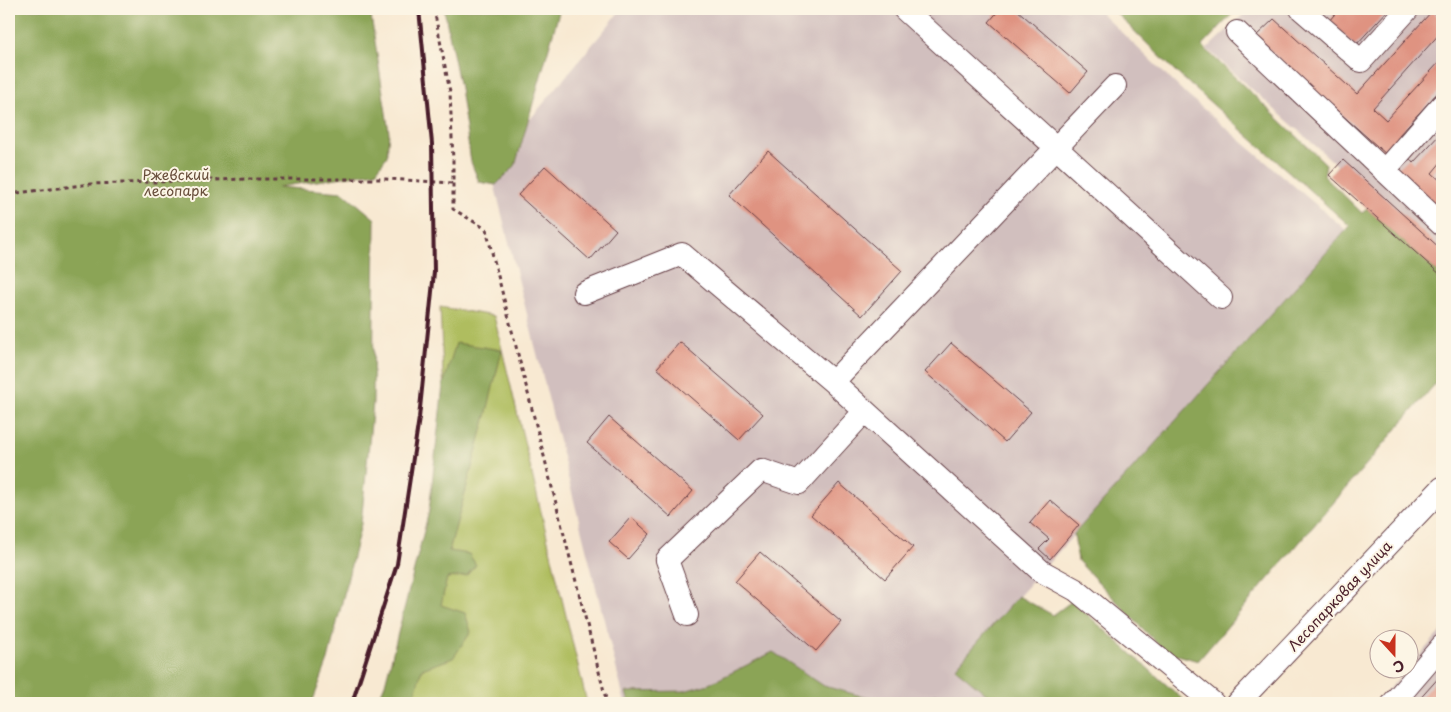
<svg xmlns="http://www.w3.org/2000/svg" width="1451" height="712" viewBox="0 0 1451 712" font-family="'Playpen Sans',sans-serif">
<rect width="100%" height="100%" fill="#fcf5e5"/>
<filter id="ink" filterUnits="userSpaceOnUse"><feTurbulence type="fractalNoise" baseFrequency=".02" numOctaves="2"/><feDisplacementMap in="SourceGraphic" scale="10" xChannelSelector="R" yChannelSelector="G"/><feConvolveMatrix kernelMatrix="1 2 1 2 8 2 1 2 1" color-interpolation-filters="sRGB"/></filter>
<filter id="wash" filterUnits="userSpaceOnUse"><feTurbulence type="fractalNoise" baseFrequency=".0096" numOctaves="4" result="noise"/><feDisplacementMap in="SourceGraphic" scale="20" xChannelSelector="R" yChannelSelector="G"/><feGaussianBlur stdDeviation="1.12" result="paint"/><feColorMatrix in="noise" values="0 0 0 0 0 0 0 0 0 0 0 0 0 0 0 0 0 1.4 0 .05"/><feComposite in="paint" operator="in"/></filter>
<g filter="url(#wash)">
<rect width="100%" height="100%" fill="#f8e9d2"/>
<path fill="#d1bfbe" d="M 622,9 L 1097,9 L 1188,96 L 1346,230 L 955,668 L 997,703 L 625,703 L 494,183 L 502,153 Z
M 1249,9 L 1442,9 L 1442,276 L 1329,175 L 1337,165 L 1207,49 Z
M 1442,630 L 1442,703 L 1376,703 L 1406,670 L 1408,670 L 1409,667 Z"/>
<path fill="#afbd5f" stroke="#7c6e45" d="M 440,307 L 494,316 L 587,703 L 404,703 L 444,397 Z"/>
<path fill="#8ba456" stroke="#6a6240" d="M 9,9 L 370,9 L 389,132 L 387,156 L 376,172 L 278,187 L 343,192 L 375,219 L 373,403 L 361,524 L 328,660 L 312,703 L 9,703 Z
M 444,9 L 560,9 L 515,166 L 496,185 L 479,182 L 471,162 L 460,88 Z
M 1112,9 L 1237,9 L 1202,46 L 1326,164 L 1324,176 L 1362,213 L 1367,209 L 1442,276 L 1442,376 L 1198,661 L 1164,651 L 1078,561 L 1074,534 L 1350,226 L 1176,72 Z
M 456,343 L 502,350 L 486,416 L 449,551 L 469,554 L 476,565 L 466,576 L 447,578 L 441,605 L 465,613 L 471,632 L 453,658 L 422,669 L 412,703 L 377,703 L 385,684 L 429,511 L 443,385 Z
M 1018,596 L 1053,615 L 1072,601 L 1187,703 L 997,703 L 955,668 Z
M 773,652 L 824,686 L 887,703 L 629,703 L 626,692 L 684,691 L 709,684 Z
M 938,694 L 943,703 L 904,703 Z"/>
<g id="blocks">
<path fill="#df9381" d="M 1000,9 L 1016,9 L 1088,72 L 1070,93 L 989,22 Z
M 1339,9 L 1389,9 L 1355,46 L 1329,21 Z
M 1432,11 L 1442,20 L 1442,31 L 1373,108 L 1386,120 L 1442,59 L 1442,88 L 1399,135 L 1403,139 L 1387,155 L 1255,37 L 1274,19 L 1357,94 Z
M 1442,132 L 1442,161 L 1432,173 L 1442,182 L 1442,212 L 1395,171 L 1409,158 L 1413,163 Z
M 768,151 L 902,271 L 862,316 L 729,195 Z
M 1343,160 L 1442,250 L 1442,276 L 1329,175 Z
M 545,166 L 616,230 L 590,260 L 518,195 Z
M 680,342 L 763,414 L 739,440 L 657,368 Z
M 951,343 L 1031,412 L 1005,442 L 925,372 Z
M 609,417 L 693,491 L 671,517 L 587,443 Z
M 839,483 L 913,547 L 885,579 L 811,515 Z
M 1050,500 L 1079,525 L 1050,559 L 1039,549 L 1049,539 L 1030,523 Z
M 631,517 L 650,534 L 628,559 L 609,542 Z
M 760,552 L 841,622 L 816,651 L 735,581 Z
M 1442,674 L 1442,703 L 1416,703 Z"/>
</g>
</g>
<g filter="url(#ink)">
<use href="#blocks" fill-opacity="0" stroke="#643d44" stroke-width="1"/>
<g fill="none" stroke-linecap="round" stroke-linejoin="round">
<defs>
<path id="minor" d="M 904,9 L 1221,298
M 1301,9 L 1361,61 L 1408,9
M 1237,32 L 1442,225
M 1384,171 L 1442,105
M 584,293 L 682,254 L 833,382 L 1041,571 L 1076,590 L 1213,703
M 833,382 L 1115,86
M 687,615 L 667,560 L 761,470 L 799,483 L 865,411
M 1238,703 L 1442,488
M 1393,703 L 1442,646"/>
</defs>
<use href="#minor" stroke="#643d44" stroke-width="24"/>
<path stroke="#643d44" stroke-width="3" stroke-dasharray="4 4" stroke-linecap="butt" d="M 434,9 L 450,92 L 453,161 L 453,209 L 486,229 L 607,703
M 9,194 L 91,184 L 247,179 L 386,179 L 453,183"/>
<use href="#minor" stroke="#fff" stroke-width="22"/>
<path stroke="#4a1f2b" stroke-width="4" d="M 352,703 L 397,564 L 419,418 L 434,272 L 432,144 L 419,9"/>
</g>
</g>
<g text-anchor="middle" stroke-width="4" stroke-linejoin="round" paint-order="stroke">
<g font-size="14" fill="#684e3b" stroke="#fcf5e5">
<text x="176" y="180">Ржевский<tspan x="176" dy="16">лесопарк</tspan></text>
</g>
<g font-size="14" fill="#4a1f2b" stroke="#fcf5e5">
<text transform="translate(1340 596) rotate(-47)" y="5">Лесопарковая улица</text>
</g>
</g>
<rect width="1451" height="712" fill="none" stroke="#fcf5e5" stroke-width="30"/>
<g transform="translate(1394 654) rotate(159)"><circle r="24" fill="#fcf5e5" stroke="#b59f9b"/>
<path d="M0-4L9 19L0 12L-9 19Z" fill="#c8321e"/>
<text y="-8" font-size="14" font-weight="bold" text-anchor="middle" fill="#4a1f2b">С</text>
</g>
</svg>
